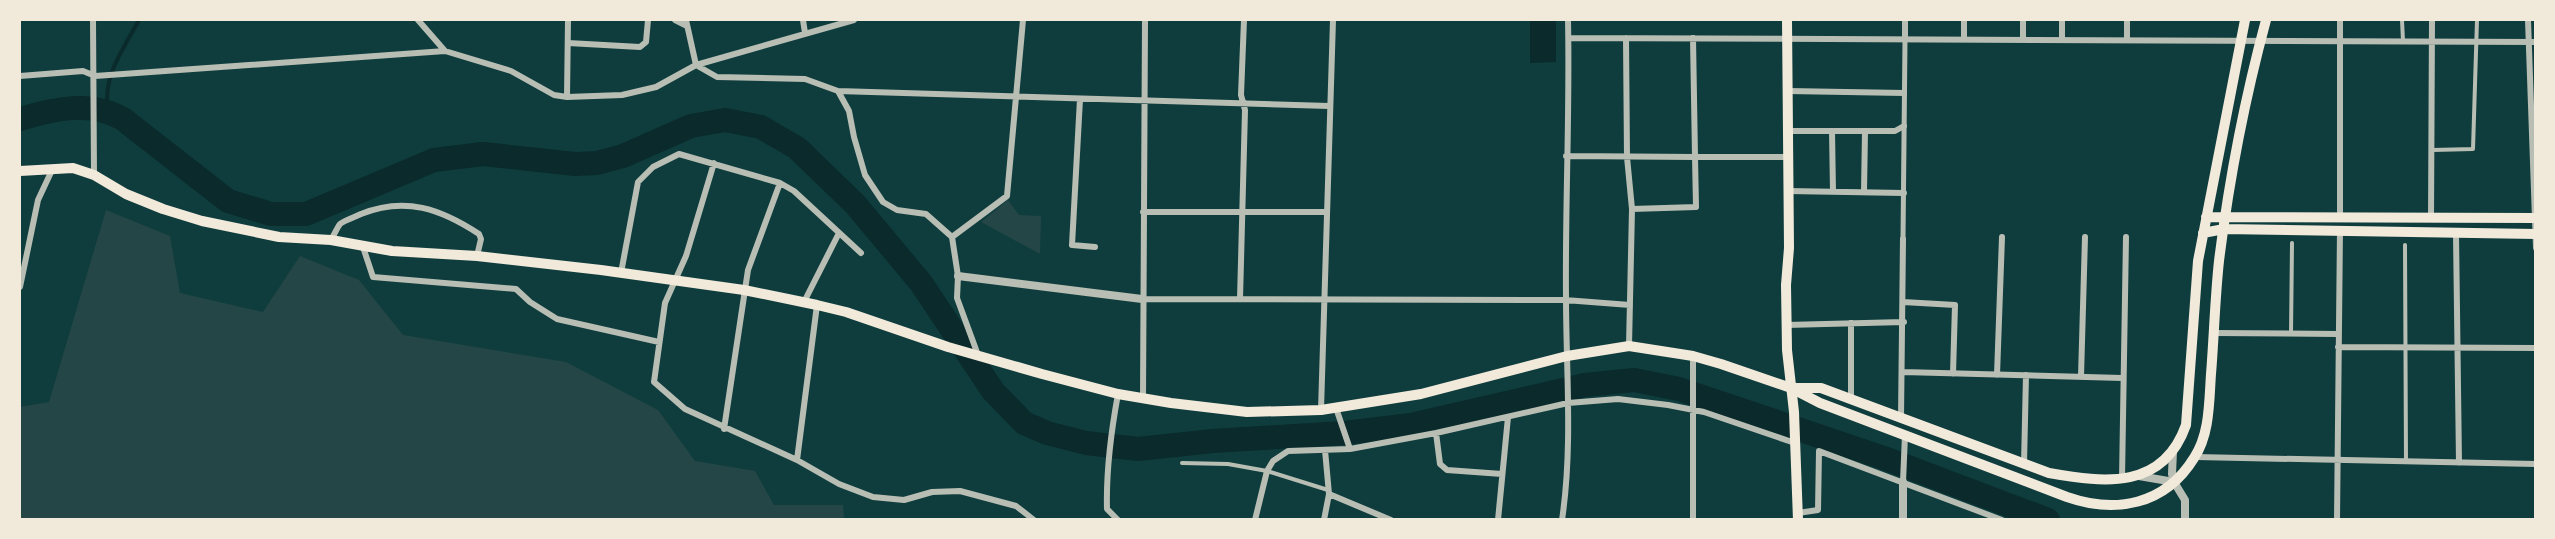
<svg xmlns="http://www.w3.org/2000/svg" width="2555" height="539" viewBox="0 0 2555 539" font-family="'Noto Sans',sans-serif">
<rect width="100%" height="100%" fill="#0f3d3e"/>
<path fill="#244646" d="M 1008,200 L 1019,215 L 1041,216 L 1040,254 L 981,222 Z
M 106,210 L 170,236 L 180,293 L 263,312 L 300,256 L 359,280 L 403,335 L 566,362 L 658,410 L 695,461 L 755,471 L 774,505 L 843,505 L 844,519 L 20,519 L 20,407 L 49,402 Z"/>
<path fill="#0a2a2b" d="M 1530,20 L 1556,20 L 1556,62 L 1530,63 Z"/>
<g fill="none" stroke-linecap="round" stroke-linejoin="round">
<path stroke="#0a2a2b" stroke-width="4" d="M 108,110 C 102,77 124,48 139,20"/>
<path stroke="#0a2a2b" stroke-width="24" d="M 20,119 C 53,109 91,100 123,119 L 228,201 L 271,214 L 306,214 L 434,160 L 483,154 L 575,164 L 597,163 L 623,156 L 691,126 L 725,120 L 761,127 L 797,148 L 855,204 L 921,283 L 993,391 L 1024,423 L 1047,433 L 1086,443 L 1138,449 L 1213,441 L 1344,433 L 1411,425 L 1585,385 L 1634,380 L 1679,389 L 1884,458 L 2048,520"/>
<path stroke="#b8beb3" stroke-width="4" d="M 2402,20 L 2403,41
M 2433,150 L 2473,149 L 2477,20
M 2405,245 L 2406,461
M 2291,334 L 2292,243
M 1182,463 L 1228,464 L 1267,471 L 1328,490"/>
<path stroke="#b8beb3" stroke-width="5" d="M 1903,239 L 1905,40"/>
<path stroke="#b8beb3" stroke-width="6" d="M 93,20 L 94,175
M 418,20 L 445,51
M 675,20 L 687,26
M 686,20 L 696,65
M 803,20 L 805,33
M 2528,20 L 2536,248
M 1569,38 L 2536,42
M 1626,38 L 1627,157 L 1632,209
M 2023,38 L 2023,20
M 2062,38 L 2062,20
M 1964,39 L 1964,20
M 2127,39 L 2127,20
M 1905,40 L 1905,20
M 568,43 L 640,47 L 646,42 L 648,20
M 696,65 L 717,77 L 805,79 L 838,91 L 849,111 L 854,137 L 865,175 L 883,202 L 897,210 L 926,214 L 952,237 L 958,276 L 957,298 L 978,355
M 20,76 L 83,71 L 95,76 L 445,51 L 511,71 L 554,95 L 567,97 L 622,95 L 656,87 L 696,65 L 854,20
M 838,91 L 1329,106
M 1788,91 L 1904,93
M 567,97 L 568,20
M 1080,99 L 1072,245 L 1095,247
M 1788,131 L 1895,131 L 1904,126
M 1832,131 L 1833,192
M 1566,156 L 1695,157 L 1693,38
M 714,163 L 686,256 L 665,303 L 654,382 L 685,409 L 797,460 L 839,484 L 873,497 L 904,500 L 932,492 L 960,491 L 1016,506 L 1034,520
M 1788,191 L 1904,193
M 1864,192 L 1865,131
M 1143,212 L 1326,212
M 2431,218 L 2432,20
M 2340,219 L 2340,20
M 2456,234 L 2459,463
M 952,237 L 1007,196 L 1023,20
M 331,240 C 334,235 337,228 340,224 C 345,220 355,217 361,214 C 405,196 441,209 479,234 L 481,239 L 477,256
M 363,247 L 373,277 L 516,289 L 530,302 L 557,319 L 659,342
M 621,273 L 638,182 L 653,167 L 679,154 L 780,183 L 794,191 L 861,253
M 20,287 L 38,200 L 53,168
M 1142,299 L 1565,300 L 1630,305
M 1240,299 L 1245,110 L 1241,95 L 1244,20
M 804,302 L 839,233
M 1903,302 L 1955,305 L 1953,374
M 1786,325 L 1904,322
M 2214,333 L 2338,334
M 1629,346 L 1632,209 L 1696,207 L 1695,157 L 1788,157
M 2338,347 L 2536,348
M 1903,372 L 2122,378
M 1997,375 L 2002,237
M 2081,377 L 2085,237
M 1143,398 L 1145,20
M 1851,399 L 1851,323
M 1336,408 L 1350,449
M 1321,410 L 1333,20
M 1901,418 L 1903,239
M 724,429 L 748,270 L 780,183
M 1436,433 L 1440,464 L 1447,470 L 1502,474
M 2196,457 L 2536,464
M 797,460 L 817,305
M 2024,464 L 2026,375
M 2122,479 L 2126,237
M 1903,482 L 1905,435
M 1329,494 L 1391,520
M 1798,513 L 1818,510 L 1819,451 L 2002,520
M 1118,520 L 1107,509 C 1106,471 1111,432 1118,394
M 1255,520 L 1267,471 L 1273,461 L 1288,451 L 1350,449 L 1436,433 L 1568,403 L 1618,399 L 1668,405 L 1704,412 L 1795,443
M 1324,520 L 1329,494 L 1325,450
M 1498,520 L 1508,417
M 1562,520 C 1573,446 1566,371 1566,297 C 1565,205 1570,112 1568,20
M 1693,520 L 1693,356
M 2337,520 L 2340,229"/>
<path stroke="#b8beb3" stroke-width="8" d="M 958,276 L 1142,299
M 2173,451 L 2172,474 L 2174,482 L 2185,500 L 2185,520
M 2139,476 L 2174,482
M 1903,520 L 1903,482"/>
<path stroke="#f1e9da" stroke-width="10" d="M 1787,20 L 1789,248 L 1786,285 L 1787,350 L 1794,412 L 1798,520
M 20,171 L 73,168 L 94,175 L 126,194 L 163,209 L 202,221 L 279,237 L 331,240 L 392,251 L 477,256 L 601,270 L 744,290 L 817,305 L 846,312 L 948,347 L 1042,374 L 1118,394 L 1171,403 L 1247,412 L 1321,410 L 1421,394 L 1567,356 L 1629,346 L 1693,356 L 1721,364 L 1791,388 L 1820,403 L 2067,497 C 2116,514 2165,505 2194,458 C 2210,434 2209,402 2211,374 C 2214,337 2215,298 2219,261 C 2229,180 2245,98 2266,20
M 2206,217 L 2536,218
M 2203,233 L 2224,229 L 2536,234
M 1795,388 L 1821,388 L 2049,473 C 2105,483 2163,490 2186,425 L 2198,261 L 2245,20"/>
</g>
<rect width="2555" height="539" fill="none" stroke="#f1e9da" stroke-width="42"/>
</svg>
